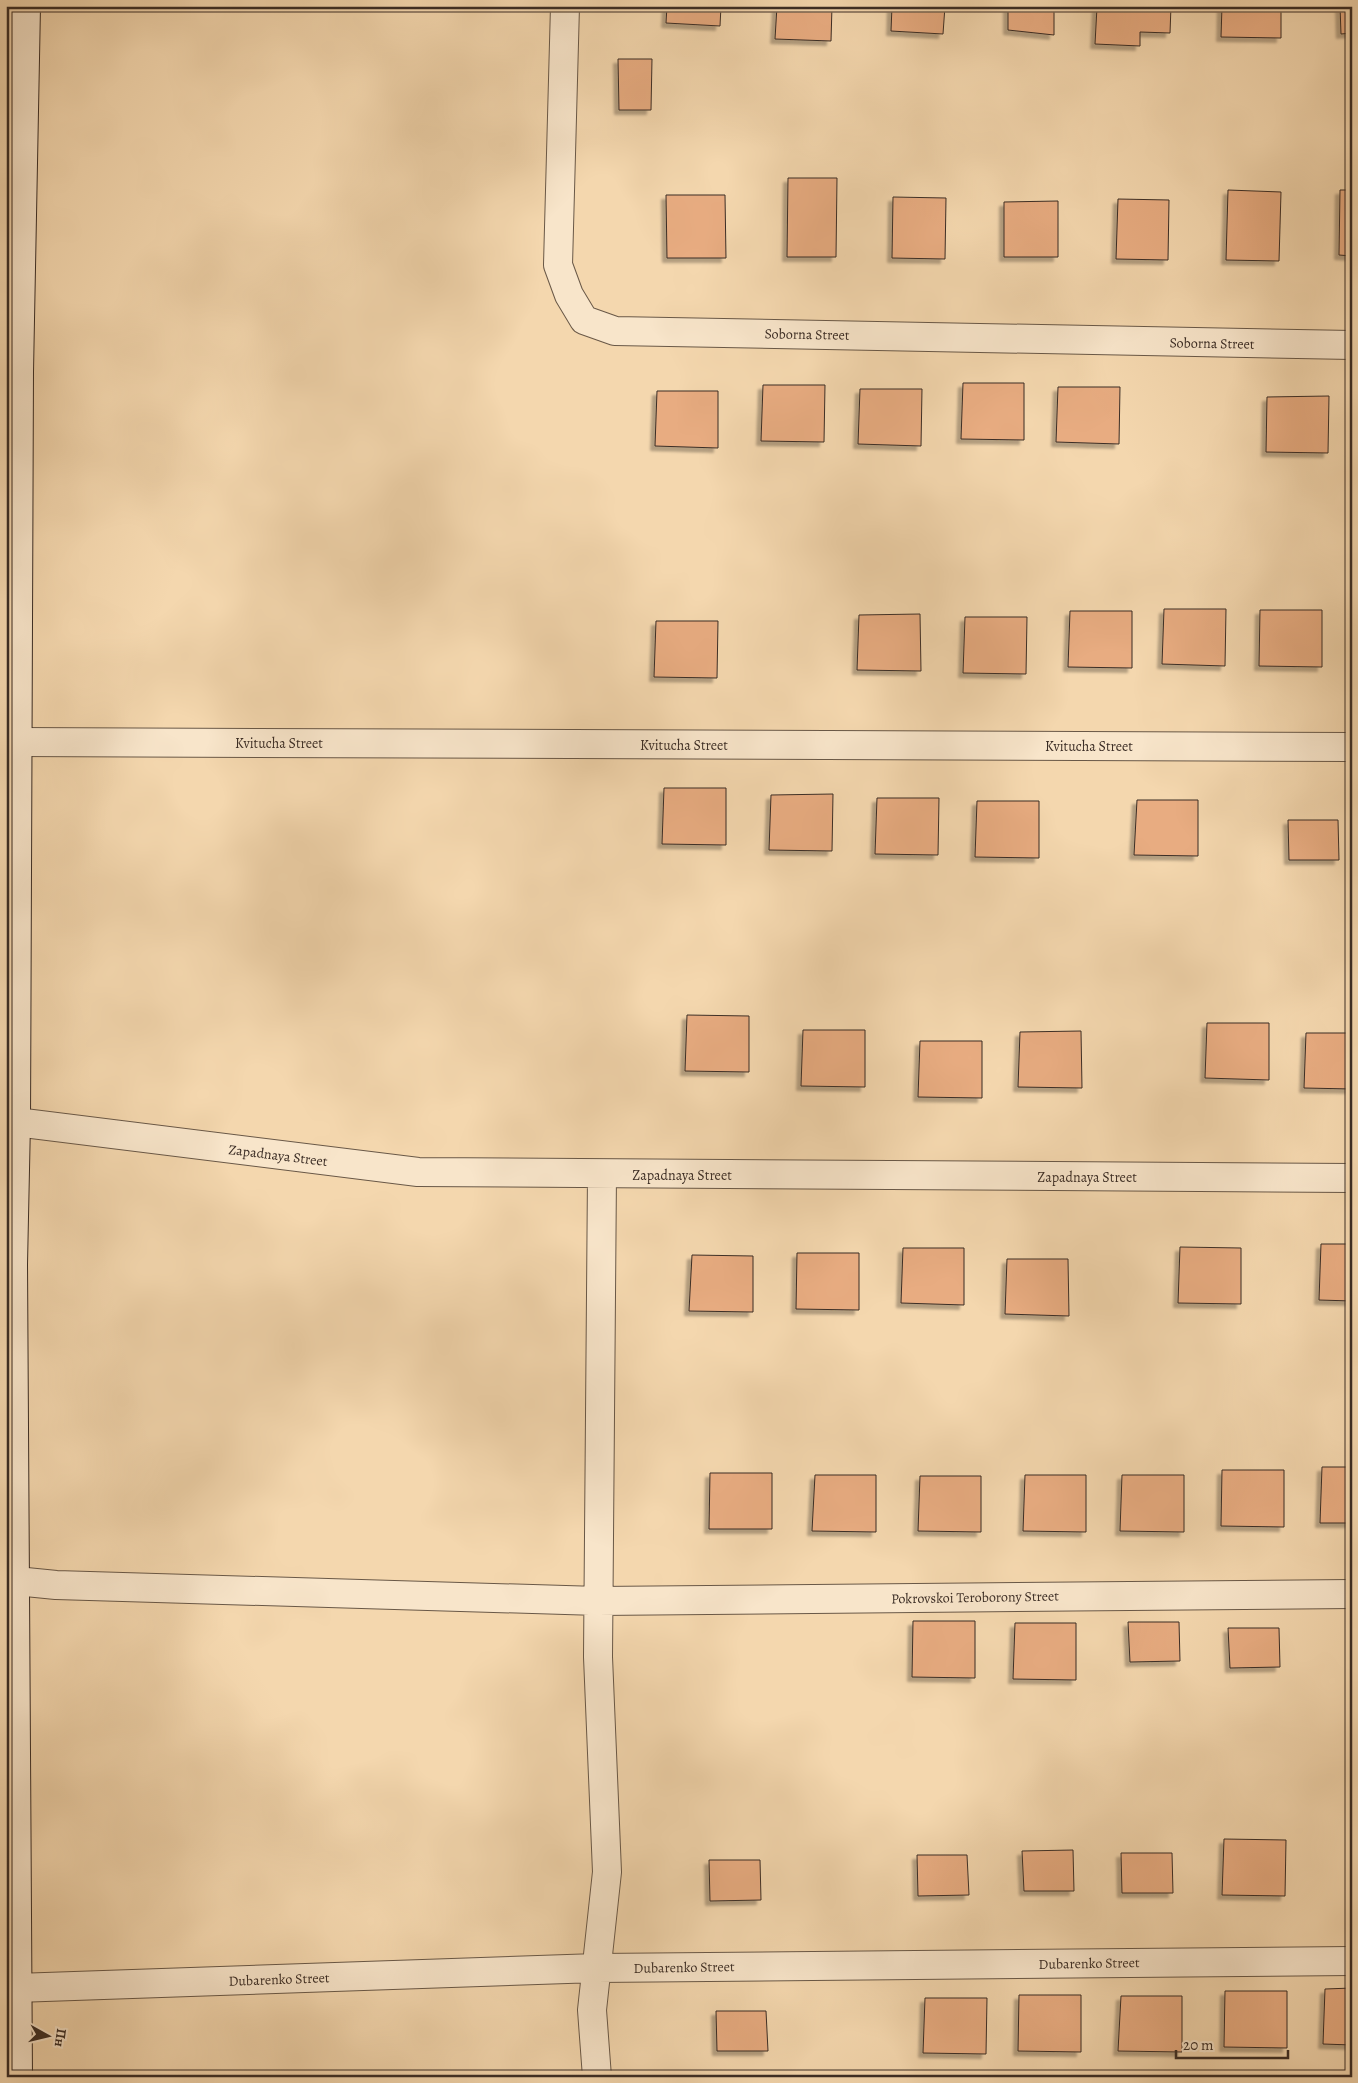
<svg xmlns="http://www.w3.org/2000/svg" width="1358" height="2083" viewBox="0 0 1358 2083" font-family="Alegreya,serif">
<defs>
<filter id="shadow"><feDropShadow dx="-4.5" dy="4.5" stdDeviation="1" flood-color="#0004"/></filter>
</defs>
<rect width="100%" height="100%" fill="#f4d7ae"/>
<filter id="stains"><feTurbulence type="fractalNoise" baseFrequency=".004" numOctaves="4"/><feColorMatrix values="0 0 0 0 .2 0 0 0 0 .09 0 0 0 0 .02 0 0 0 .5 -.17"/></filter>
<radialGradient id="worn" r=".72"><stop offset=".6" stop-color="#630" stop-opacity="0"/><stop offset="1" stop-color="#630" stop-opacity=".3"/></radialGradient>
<path fill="#e8ac81" stroke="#3b2d25" filter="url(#shadow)" d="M 667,6 L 721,6 L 720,26 L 666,23 Z
M 777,6 L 832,6 L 831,41 L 775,39 Z
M 892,6 L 945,6 L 943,34 L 891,31 Z
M 1008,6 L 1054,6 L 1054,35 L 1008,30 Z
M 1112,6 L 1171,6 L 1170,33 L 1140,32 L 1140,46 L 1095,44 L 1097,7 Z
M 1222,6 L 1281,6 L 1281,38 L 1221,37 Z
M 1340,6 L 1352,6 L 1352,33 L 1341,34 Z
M 618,59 L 652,59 L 651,110 L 619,110 Z
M 788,178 L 837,178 L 836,257 L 787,257 Z
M 1228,190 L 1281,192 L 1279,261 L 1226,260 Z
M 1340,190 L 1352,190 L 1352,256 L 1339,255 Z
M 666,195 L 725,195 L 726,258 L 667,258 Z
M 893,197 L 946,198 L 945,259 L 892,258 Z
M 1118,199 L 1169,200 L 1168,260 L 1116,259 Z
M 1058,201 L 1058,257 L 1004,257 L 1004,202 Z
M 963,383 L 1024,383 L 1024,440 L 961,439 Z
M 763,385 L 825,385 L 824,442 L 761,441 Z
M 1058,387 L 1120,387 L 1119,444 L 1056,442 Z
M 860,389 L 922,389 L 921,446 L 858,444 Z
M 657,391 L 718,391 L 718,448 L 655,446 Z
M 1329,396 L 1328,453 L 1266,452 L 1267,397 Z
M 1164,609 L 1226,609 L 1225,666 L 1162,664 Z
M 1260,610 L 1322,610 L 1322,667 L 1259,666 Z
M 1070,611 L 1132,611 L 1132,668 L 1068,667 Z
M 920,614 L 921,671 L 857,670 L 859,615 Z
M 965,617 L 1027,617 L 1026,674 L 963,673 Z
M 656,621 L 718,621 L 717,678 L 654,677 Z
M 664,788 L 726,788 L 726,845 L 662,844 Z
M 833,794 L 832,851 L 769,850 L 771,795 Z
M 877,798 L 939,798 L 938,855 L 875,854 Z
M 1137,800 L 1198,800 L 1198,856 L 1134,855 Z
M 977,801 L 1039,801 L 1039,858 L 975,857 Z
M 1288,820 L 1338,820 L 1339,860 L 1289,860 Z
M 687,1015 L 749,1016 L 749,1072 L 685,1071 Z
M 1207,1023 L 1269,1023 L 1269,1080 L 1205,1078 Z
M 803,1030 L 865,1030 L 865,1087 L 801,1086 Z
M 1081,1031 L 1082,1088 L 1018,1087 L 1020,1032 Z
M 1306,1033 L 1352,1033 L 1352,1089 L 1304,1088 Z
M 920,1041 L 982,1041 L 982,1098 L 918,1097 Z
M 1321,1244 L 1352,1244 L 1352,1301 L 1319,1300 Z
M 1180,1247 L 1241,1248 L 1241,1304 L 1178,1303 Z
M 903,1248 L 964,1248 L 964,1305 L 901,1303 Z
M 797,1253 L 859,1253 L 859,1310 L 796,1309 Z
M 692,1255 L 753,1256 L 753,1312 L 689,1311 Z
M 1007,1259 L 1068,1259 L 1069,1316 L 1005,1314 Z
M 1322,1467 L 1352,1467 L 1352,1523 L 1320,1523 Z
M 1222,1470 L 1284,1470 L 1284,1527 L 1221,1526 Z
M 710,1473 L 772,1473 L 772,1529 L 709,1529 Z
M 815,1475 L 876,1475 L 876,1532 L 812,1531 Z
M 1025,1475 L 1086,1475 L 1086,1532 L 1023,1531 Z
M 1122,1475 L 1184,1475 L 1184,1532 L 1120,1531 Z
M 920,1476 L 981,1476 L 981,1532 L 918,1531 Z
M 913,1621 L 975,1621 L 975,1678 L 912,1677 Z
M 1128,1622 L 1179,1622 L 1180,1661 L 1130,1662 Z
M 1015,1623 L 1076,1623 L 1076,1680 L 1013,1679 Z
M 1228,1628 L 1279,1628 L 1280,1667 L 1230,1668 Z
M 1224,1839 L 1286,1840 L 1285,1896 L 1222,1895 Z
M 1073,1850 L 1074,1891 L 1024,1891 L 1022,1851 Z
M 1121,1853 L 1172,1853 L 1173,1893 L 1122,1893 Z
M 917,1855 L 967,1855 L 969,1895 L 918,1896 Z
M 709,1860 L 760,1860 L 761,1900 L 710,1901 Z
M 1352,1988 L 1352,2045 L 1323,2044 L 1325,1989 Z
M 1225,1991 L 1287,1991 L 1287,2048 L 1224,2047 Z
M 1019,1995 L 1081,1995 L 1081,2052 L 1018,2051 Z
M 1121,1996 L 1182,1996 L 1182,2052 L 1118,2051 Z
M 925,1998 L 987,1998 L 986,2054 L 923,2053 Z
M 716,2011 L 766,2011 L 768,2051 L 717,2051 Z"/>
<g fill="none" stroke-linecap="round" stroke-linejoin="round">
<defs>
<path id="street" d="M 565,6 L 558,265 L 569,295 L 584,320 L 615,331 L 1352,345
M 17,742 L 1352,747
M 16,1122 L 418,1172 L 1352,1178
M 16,1581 L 56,1585 L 598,1601 L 1352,1594
M 16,1988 L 597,1968 L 1352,1961
M 597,2077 L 592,2010 L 607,1872 L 598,1657 L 602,1174"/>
<path id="secondary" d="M 18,2077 L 13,1264 L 16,1122 L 19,372 L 26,6"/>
</defs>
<use href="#street" stroke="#695847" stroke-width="30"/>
<use href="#secondary" stroke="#3b2d25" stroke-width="30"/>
<use href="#street" stroke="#f8e5ca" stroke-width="28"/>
<use href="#secondary" stroke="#f8e5ca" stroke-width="28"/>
</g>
<g text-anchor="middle" stroke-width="4" stroke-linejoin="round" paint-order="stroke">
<g font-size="14" fill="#3b2d25" stroke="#f8e5ca">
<text transform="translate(807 334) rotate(1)" y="5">Soborna Street</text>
<text transform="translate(1212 343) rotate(1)" y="5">Soborna Street</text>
<text x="279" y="748">Kvіtucha Street</text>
<text x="684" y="750">Kvіtucha Street</text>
<text x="1089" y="751">Kvіtucha Street</text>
<text transform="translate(278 1155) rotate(7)" y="5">Zapadnaya Street</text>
<text x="682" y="1180">Zapadnaya Street</text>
<text x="1087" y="1182">Zapadnaya Street</text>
<text transform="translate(975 1597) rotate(-1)" y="5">Pokrovskoi Teroborony Street</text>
<text transform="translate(1089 1963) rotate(-1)" y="5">Dubarenko Street</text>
<text transform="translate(684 1967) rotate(-1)" y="5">Dubarenko Street</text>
<text transform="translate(279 1979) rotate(-2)" y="5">Dubarenko Street</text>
</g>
</g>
<rect width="1358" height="2083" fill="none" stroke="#f4d7ae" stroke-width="25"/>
<rect x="8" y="8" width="1343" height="2068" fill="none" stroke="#3b2d25" stroke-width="2.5"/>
<rect x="12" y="12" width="1333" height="2058" fill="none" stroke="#3b2d25"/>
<g transform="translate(48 2036) rotate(98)" stroke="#f8e5ca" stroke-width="4" paint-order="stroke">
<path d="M0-4L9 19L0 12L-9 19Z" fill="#3b2d25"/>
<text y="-8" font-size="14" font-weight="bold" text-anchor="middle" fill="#3b2d25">Пн</text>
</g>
<path d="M1176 2050v8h112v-8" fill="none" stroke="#3b2d25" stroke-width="2.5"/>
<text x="1183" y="2050" font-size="15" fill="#3b2d25" stroke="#f8e5ca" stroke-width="4" paint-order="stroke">20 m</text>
<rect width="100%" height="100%" filter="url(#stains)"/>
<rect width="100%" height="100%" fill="url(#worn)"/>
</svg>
